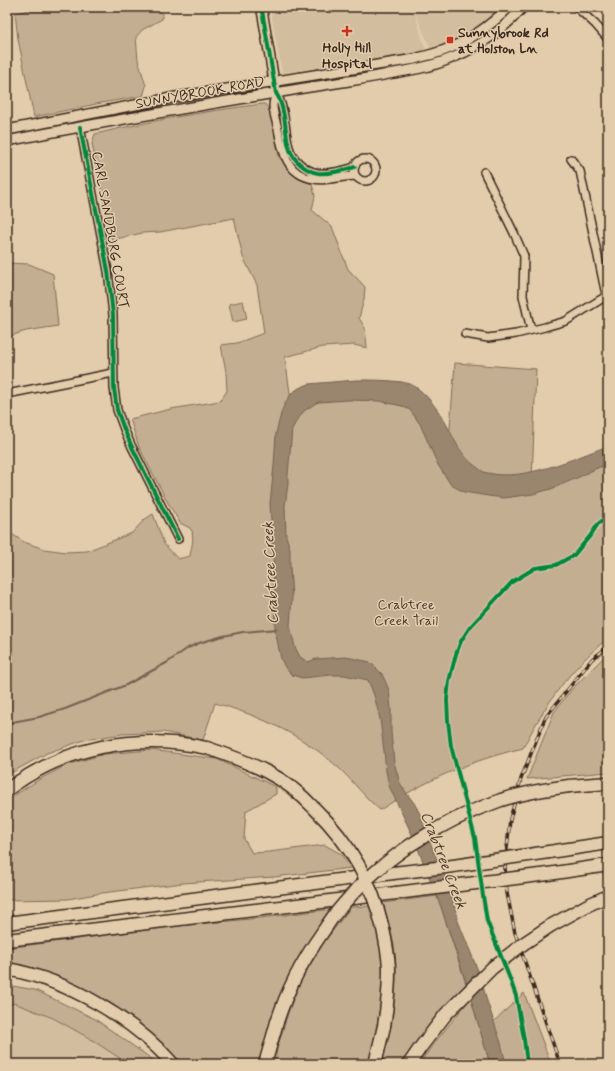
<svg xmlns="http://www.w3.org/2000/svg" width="615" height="1071" viewBox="0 0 615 1071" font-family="Mynerve,sans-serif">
<rect width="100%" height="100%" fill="#e2ccac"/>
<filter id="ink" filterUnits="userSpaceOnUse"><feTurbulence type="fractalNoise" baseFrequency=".025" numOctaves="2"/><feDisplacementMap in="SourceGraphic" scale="8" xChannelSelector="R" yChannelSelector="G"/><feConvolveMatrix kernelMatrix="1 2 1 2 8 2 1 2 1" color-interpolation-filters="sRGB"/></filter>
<g filter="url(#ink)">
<path fill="#d3bd9f" d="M 270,7 L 504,7 L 475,31 L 448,44 L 431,50 L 414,10 L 426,52 L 412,56 L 282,73 Z
M 7,1001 L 14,1002 L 53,1018 L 89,1038 L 125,1061 L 128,1064 L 7,1064 Z"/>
<path fill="#c4ae92" stroke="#806c58" d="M 44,7 L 158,7 L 163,16 L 162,19 L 142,30 L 136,37 L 138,60 L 146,86 L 143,96 L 101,103 L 34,117 L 18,39 L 15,13 Z
M 262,104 L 265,104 L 271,112 L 279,157 L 297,178 L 312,184 L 315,196 L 312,210 L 332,227 L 348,269 L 365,287 L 364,299 L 359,318 L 365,328 L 367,348 L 354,345 L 323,347 L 285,357 L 291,400 L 396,384 L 448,452 L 455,363 L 536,369 L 532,482 L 608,457 L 608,638 C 569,670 546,703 523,748 C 469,761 426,780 380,810 C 365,798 354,782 340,769 C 304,736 261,716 215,703 L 203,740 L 163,732 L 122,734 L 84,740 L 47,753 L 7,775 L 7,531 L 24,542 L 44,549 L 66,552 L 87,551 L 132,533 L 144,520 L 153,514 L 164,544 L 178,559 L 190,556 C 191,548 194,541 192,533 L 193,533 L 190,528 L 180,523 L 168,503 L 139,447 L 130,419 L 171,409 L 220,401 L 227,391 L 226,372 L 221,345 L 237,343 L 264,333 L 257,285 L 243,257 L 234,218 L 160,232 L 142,233 L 112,240 L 92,144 L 95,134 C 149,121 207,111 262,104 Z
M 7,263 L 29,264 L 53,274 L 58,326 L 26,331 L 7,337 Z
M 243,301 L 247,319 L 233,322 L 229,304 Z
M 608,653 L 608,772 L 527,779 L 554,712 L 572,689 Z
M 151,750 L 217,759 L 276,787 L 276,794 L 246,811 L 244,839 L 252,853 L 269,852 L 325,845 L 341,854 L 351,868 L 274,877 L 183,883 L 102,893 L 68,899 L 7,900 L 7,800 L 40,779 L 67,765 L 104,754 Z
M 437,896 L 441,907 L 466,984 C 443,1009 421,1035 403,1064 L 382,1064 C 392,1026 400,985 394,945 C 391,931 387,917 383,903 Z
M 370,906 C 381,933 384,969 382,997 C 381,1005 379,1012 378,1019 C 375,1034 372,1049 368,1064 L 275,1064 L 277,1049 L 289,1010 L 302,978 L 325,941 L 351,907 Z
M 332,909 L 273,1017 L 259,1064 L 178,1064 L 155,1040 L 116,1008 L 69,984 L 7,965 L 7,948 L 178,926 L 261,918 Z
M 7,985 L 35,990 L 95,1019 L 156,1062 L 157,1064 L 128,1064 L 124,1061 L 89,1038 L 53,1018 L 14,1003 L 7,1007 Z
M 524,993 L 551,1064 L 498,1064 L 490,1025 Z
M 471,998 L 490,1064 L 419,1064 L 436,1041 Z"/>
<path fill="#9a866e" stroke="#74614e" d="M 356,380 C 372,380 386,380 402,382 C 404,383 408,383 410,384 C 422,389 433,403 440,414 C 454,434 456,453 478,468 C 481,470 484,473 488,473 C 524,482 574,458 608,446 L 608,464 L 595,469 L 577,478 L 551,489 L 533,494 L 504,498 L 488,496 L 464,492 L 451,485 L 438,465 L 420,424 L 410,410 L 402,406 L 379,401 L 348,400 L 319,402 L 316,403 L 304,411 L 296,422 L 292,429 L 288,475 L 288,484 L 285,506 L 286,536 L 290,549 L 290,566 L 292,598 L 290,626 L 295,647 L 300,657 L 308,662 L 316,659 L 346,657 L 356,659 L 370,662 L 382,674 L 389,690 L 391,708 L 391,732 L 394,762 L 400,783 L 405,791 L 414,803 L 419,812 L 435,855 L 449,884 L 458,921 L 481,978 L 486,998 L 501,1043 L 506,1064 L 490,1064 L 465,979 L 441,907 L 427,872 L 415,841 L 389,786 L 386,771 L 384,751 L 380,719 L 374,695 L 368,680 L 344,675 L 331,675 L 302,678 L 292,675 L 286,669 L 281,659 L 275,630 L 273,553 L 270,504 L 274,465 L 276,433 L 282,410 L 287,400 L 292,393 L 299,388 L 309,384 Z"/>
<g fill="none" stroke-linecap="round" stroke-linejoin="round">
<path stroke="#74614e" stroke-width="2" d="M 7,723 L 39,717 L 65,709 L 126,685 L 168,662 L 188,648 L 199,643 L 223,636 L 243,632 L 277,629"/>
<defs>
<path id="street" d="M 576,7 L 595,24 L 608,39
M 276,93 C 275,97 273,101 273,105 C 273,113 276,121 278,129 C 282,152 287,175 314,179 C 328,182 342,176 356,176
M 276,93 C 278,96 280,100 281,104 C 286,118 285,133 289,147 C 292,159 305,171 318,173 C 328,174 345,170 355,167
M 80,127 L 108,271 L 113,315 L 114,388 L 117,410 L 124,429 L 132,447 L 178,539
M 571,159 L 580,171 L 606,295
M354 170a11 11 0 1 1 22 0a11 11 0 1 1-22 0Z
M 484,172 L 514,233 L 524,256 L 523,296 L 531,330
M 465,334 L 488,338 L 516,334 L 545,327 L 566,321 L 608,295
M 7,394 L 113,373"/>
<path id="secondary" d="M 261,7 L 263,16 L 275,87
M 7,130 L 176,97 L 415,59 C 425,56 435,54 445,50 C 469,41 491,25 509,7
M 7,141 C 102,122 197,106 293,90 C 327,84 361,80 394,73 C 412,70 430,67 447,60 C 476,49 503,30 523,7"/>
<path id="highway" d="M 569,786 L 608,783
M 7,790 C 65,746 136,733 207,748
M 549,852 L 608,843
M 548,874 L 608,865
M 7,923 L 393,873
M 550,926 L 588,905 L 608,896
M 7,940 L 396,893
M 7,969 C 68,980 132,1018 173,1064
M 265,1064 L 277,1022
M 375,1064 L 384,1026"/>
</defs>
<use href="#street" stroke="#3b2a1e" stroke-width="10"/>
<use href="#secondary" stroke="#3b2a1e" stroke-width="12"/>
<use href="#highway" stroke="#3b2a1e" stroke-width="15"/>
<use href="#street" stroke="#e2ccac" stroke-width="7"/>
<use href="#secondary" stroke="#e2ccac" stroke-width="9"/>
<use href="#highway" stroke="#e2ccac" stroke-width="12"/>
<defs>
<path id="rail" d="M 560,1064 L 515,933 L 507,893 L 505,868 L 510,819 L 521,779 L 545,718 L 592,659 L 608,647"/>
</defs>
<use href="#rail" stroke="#3b2a1e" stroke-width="3.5"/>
<use href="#rail" stroke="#e2ccac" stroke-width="2" stroke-dasharray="6" stroke-linecap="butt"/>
<defs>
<path id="highway-bridge" d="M 207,748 C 228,755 248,762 267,772 C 285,781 301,794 315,809 C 350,843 372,881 383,929 C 386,943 389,957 389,971 C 389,990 387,1007 384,1026
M 393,873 L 446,867 L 549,852
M 396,893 L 548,874
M 277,1022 C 287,990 303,960 322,933 C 327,926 331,919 336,913 C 378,860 438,822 501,800 C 523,793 547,789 569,786
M 409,1064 L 420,1048 L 446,1014 L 492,968 L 523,944 L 550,926"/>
</defs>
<use href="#highway-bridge" stroke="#3b2a1e" stroke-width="15" stroke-linecap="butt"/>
<use href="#highway-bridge" stroke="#e2ccac" stroke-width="12"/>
<defs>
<path id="cycleway" d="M 261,7 L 263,16 L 276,93 C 278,96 280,100 281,104 C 286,118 285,133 289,147 C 292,159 305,171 318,173 C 328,174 345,170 355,167
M 80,127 L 108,271 L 113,315 L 114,388 L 117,410 L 124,429 L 132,447 L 178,539
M 527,1064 L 524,1039 L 516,996 L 510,979 L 487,921 L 483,896 L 475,838 L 451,746 L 448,721 L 447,700 L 449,681 L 456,654 L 461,641 L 470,627 L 512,582 L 535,568 L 556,565 L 574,555 L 590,536 L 598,524 L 608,516"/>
</defs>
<use href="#cycleway" stroke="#e2ccac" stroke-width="6"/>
<use href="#cycleway" stroke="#00873e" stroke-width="4"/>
</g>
</g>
<g fill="#c8321e" stroke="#e2ccac" stroke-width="1.5">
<path d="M345 25h4v4h4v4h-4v4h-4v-4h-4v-4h4z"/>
<rect x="446" y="36" width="8" height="8" rx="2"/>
</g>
<g text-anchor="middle" stroke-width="3" stroke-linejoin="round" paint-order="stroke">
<g font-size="14" font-weight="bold" fill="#3b2a1e" stroke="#e2ccac" text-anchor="start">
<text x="458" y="37">Sunnybrook Rd<tspan x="458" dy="16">at Holston Ln</tspan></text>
<text x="347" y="52" text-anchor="middle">Holly Hill<tspan x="347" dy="16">Hospital</tspan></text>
</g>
<g font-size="14" fill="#3b2a1e" stroke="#e2ccac">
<text transform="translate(200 92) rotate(-10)" y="5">SUNNYBROOK ROAD</text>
<text transform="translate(111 230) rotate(80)" y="5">CARL SANDBURG COURT</text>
</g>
<g font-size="14" fill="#503e2f" stroke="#e2ccac">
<text x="406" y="609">Crabtree<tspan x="406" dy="16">Creek Trail</tspan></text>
</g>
<g font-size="15" font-style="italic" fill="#4e3c2e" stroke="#e2ccac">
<text transform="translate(270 573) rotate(-93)" y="5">Crabtree Creek</text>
<text transform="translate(444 860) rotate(69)" y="5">Crabtree Creek</text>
</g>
</g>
<rect width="615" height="1071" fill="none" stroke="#e2ccac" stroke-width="24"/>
<rect x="12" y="12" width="591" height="1047" fill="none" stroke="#3b2a1e" stroke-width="1.5" filter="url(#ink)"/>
</svg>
